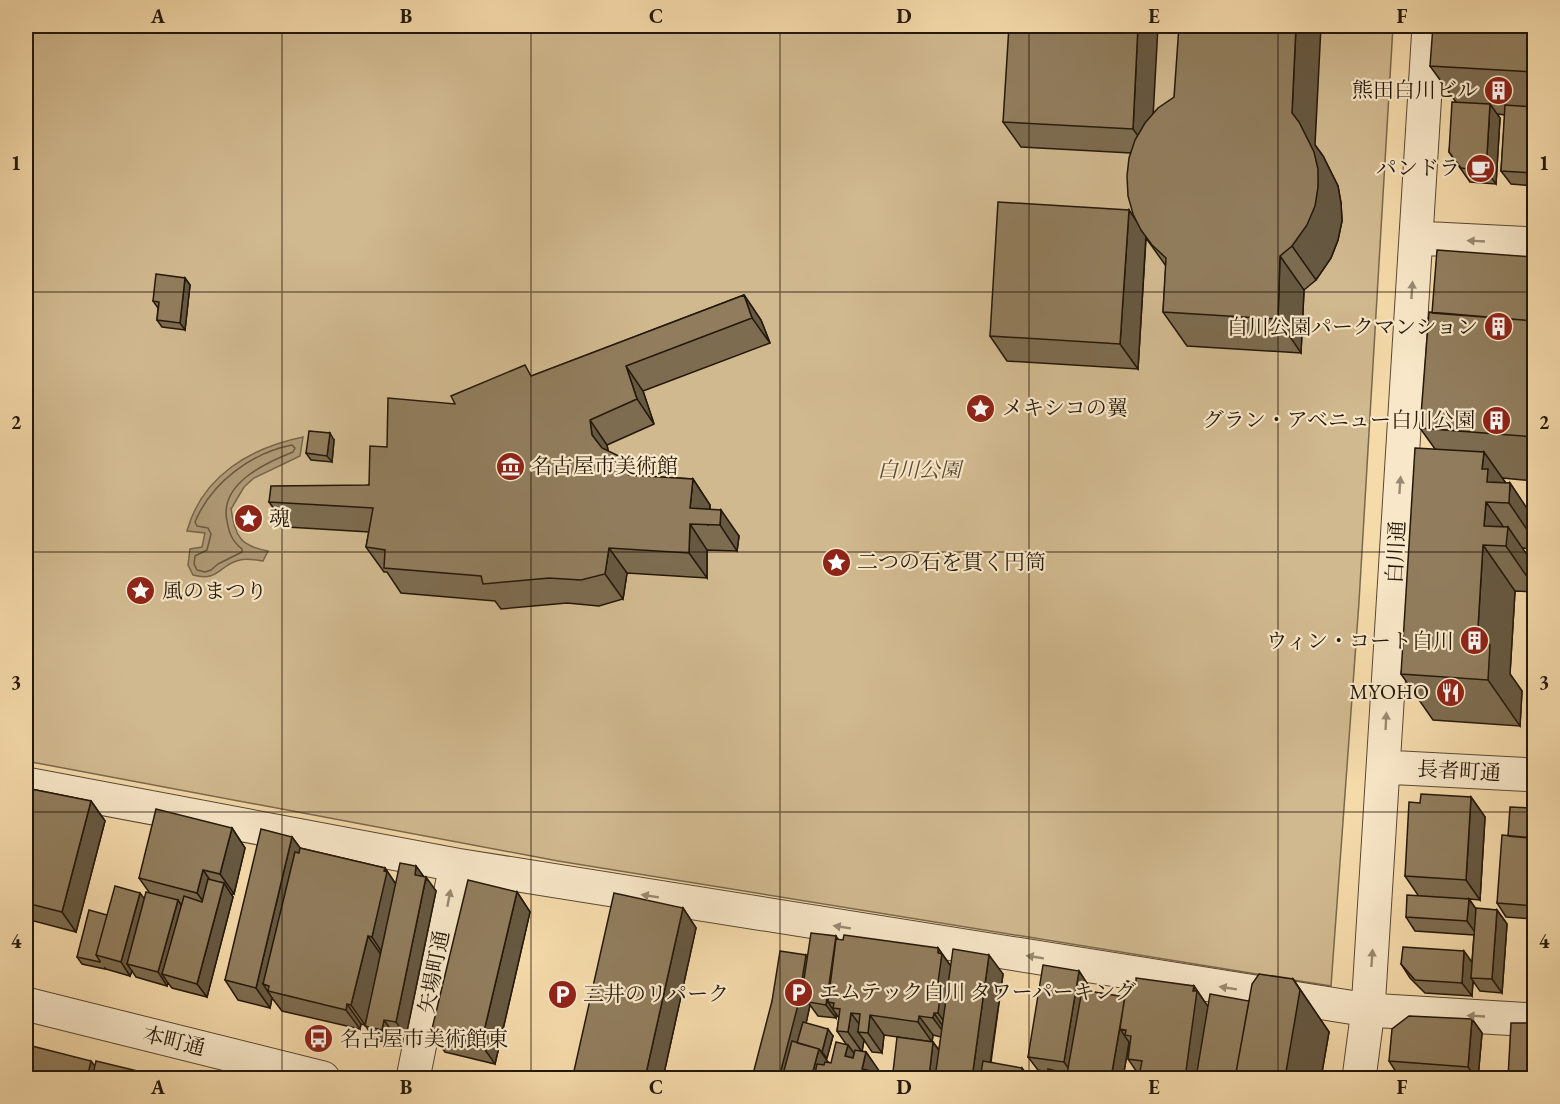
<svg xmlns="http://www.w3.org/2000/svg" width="1560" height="1104" viewBox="0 0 1560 1104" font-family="'EB Garamond','Noto Serif JP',serif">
<rect width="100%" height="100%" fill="#f5daaa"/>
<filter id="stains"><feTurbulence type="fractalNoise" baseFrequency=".00333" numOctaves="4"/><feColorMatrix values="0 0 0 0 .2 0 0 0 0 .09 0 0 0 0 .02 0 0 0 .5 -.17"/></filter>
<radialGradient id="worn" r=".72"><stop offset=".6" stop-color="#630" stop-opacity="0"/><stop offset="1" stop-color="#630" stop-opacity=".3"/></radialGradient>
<path fill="#d1b98f" stroke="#7a684c" stroke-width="1.5" d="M 26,26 L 1393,26 L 1359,602 L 1331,986 L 558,861 L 26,761 Z"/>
<path fill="#ae9874" stroke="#77654a" stroke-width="1.5" d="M 303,437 L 300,456 L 254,478 L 244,487 L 231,509 C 235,536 240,546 268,551 L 263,561 C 256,560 247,558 240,560 C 218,565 220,582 193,575 L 188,565 L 190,549 L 202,547 L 205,533 L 187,531 C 202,476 250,448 303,437 Z"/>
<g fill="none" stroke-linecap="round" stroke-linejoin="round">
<path stroke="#69583f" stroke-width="1.5" d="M 292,445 L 295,448 L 293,452 C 265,463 219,484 227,521 C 229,533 232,541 242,549 L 242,552 L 218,564 L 211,570 L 205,572 L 197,570 L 194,564 L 195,556 L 207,550 L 211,534 L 208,528 L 197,526 L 195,522 C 211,483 251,453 292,445 Z"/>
<defs>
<path id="minor" d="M 1416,238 L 1534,244
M 1384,767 L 1534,775
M 26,784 L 456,865 L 1368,1010 L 1534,1020
M 413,1078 L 456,865
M 1359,1078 L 1368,1010 L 1429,26"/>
<path id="tertiary" d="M 26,1004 L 323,1078"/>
</defs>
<use href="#minor" stroke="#584832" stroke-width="35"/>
<use href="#tertiary" stroke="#584832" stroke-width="35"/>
<use href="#minor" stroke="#f8e7c8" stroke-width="33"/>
<use href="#tertiary" stroke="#f8e7c8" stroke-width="33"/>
</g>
<path fill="#7d6c50" stroke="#24180a" stroke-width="1.5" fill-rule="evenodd" d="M 1534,26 L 1534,186 L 1511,184 L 1501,171 L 1505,115 L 1497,114 L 1500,118 L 1496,184 L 1470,182 L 1449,152 L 1456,102 L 1430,66 Z
M 1153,114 L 1315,145 L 1323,156 L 1338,186 L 1341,203 L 1342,221 L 1338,240 L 1331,258 L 1316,280 L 1304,290 L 1301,353 L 1187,346 L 1163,312 L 1166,266 L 1146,238 L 1138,369 L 1007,361 L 990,336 L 1129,210 L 1136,221 L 1131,153 L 1021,147 L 1003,122 Z
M 1534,257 L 1534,481 L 1502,478 L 1506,483 L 1510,483 L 1534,519 L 1534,549 L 1522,548 L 1534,565 L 1534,592 L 1515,591 L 1510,674 L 1522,691 L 1520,726 L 1433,720 L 1401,674 L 1435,449 L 1420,428 L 1432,313 Z
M 185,278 L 190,285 L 185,330 L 162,327 L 157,320 L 158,308 L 153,301 Z
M 744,295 L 761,320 L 770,343 L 643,391 L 654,424 L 607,445 L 608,451 L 634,469 L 638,476 L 693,479 L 710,505 L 710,510 L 739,536 L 737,551 L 707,550 L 707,578 L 627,573 L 623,599 L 599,606 L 567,603 L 501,609 L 495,601 L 401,593 L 387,572 L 384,572 L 366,547 L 369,532 L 287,527 L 269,502 L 369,485 L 387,447 L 455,404 L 532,376 Z
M 334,440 L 332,462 L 311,460 L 306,453 Z
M 26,788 L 91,801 L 105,821 L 76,932 L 26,919 Z
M 1471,797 L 1485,817 L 1480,900 L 1469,899 L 1476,909 L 1497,910 L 1507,924 L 1502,993 L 1480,991 L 1473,981 L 1472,996 L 1425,993 L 1410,978 L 1401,964 L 1472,962 L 1474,935 L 1415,931 L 1406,917 L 1418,895 L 1405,876 L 1420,803 Z
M 1534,811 L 1534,919 L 1506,917 L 1497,903 Z
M 232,828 L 245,848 L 234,894 L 231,894 L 233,897 L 207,997 L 172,988 L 168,983 L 167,986 L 136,977 L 132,971 L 130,976 L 106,969 L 105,968 L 105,969 L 82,964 L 77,957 L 107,915 L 145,899 L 149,892 L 139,878 Z
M 292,837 L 300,848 L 385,868 L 395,883 L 416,866 L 424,877 L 436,891 L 406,1036 L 394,1034 L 391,1043 L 375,1040 L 365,1025 L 361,1024 L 360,1029 L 282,1011 L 272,998 L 270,1008 L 238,1000 L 225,980 Z
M 517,892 L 530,912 L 495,1064 L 445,1052 L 431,1033 Z
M 683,908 L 696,928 L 663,1078 L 579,1078 L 574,1071 Z
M 938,948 L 950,965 L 1003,974 L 991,1062 L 1030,1078 L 752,1078 L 807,957 ZM 810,1005 L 818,1016 L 836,1018 L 836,1014 L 839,1018 L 837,1031 L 846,1044 L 831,1063 L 828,1062 L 825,1058 L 827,1058 L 833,1036 L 806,1023 ZM 884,1035 L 932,1042 L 933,1035 L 941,1037 L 939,1050 L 933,1042 L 893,1072 L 896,1077 L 880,1073 L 866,1052 L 862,1051 L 864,1040 L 872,1052 L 882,1053 Z
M 1079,971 L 1088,985 L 1087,991 L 1125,997 L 1136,983 L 1194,986 L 1208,1007 L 1249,1001 L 1293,979 L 1329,1032 L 1321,1078 L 1141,1078 L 1128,1059 L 1129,1042 L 1123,1078 L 1046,1078 L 1047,1072 L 1038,1070 L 1028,1057 Z
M 1472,1019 L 1482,1033 L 1478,1078 L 1447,1078 L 1398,1075 L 1389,1061 Z"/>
<path fill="#665841" stroke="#24180a" stroke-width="1.5" d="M 1138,26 L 1158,26 L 1151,154 L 1133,129 Z
M 1296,26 L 1321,26 L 1315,145 L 1323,156 L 1338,186 L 1341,203 L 1342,221 L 1338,240 L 1331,258 L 1316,280 L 1292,246 L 1292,113 Z
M 1490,104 L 1500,118 L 1496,184 L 1486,171 Z
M 1129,210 L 1146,235 L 1138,369 L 1120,344 Z
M 1280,256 L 1304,290 L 1301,353 L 1278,319 Z
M 185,278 L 190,285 L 185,330 L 180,323 Z
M 744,295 L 761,320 L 770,343 L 752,318 Z
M 626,366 L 643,391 L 654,424 L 637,399 Z
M 590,420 L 607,445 L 610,460 L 592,435 Z
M 330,433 L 334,440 L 332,462 L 327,456 Z
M 1484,452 L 1510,489 L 1510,483 L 1534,519 L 1534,540 L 1509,503 L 1487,482 L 1482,469 Z
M 634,469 L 651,495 L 629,475 Z
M 693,479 L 710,505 L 708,525 L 690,508 Z
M 1486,502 L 1507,532 L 1508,527 L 1534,565 L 1534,587 L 1506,546 L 1484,526 Z
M 721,510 L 739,536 L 737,551 L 720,525 Z
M 690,524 L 707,550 L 707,578 L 689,553 Z
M 1483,545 L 1515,591 L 1510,674 L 1522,691 L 1520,726 L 1488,680 L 1477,644 Z
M 609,548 L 627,573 L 623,599 L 605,574 Z
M 1471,797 L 1485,817 L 1480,900 L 1466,880 Z
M 91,801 L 105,821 L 76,932 L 62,912 Z
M 1532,808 L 1534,811 L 1534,846 L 1530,840 Z
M 232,828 L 245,848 L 234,894 L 220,874 Z
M 292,837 L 306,856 L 269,986 L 263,984 L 272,998 L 270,1008 L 256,988 Z
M 416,866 L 426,880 L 415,875 Z
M 385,868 L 401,892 L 385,957 L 372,937 Z
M 203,870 L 217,890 L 211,912 L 197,893 Z
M 426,877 L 436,891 L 406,1036 L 396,1022 Z
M 224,883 L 233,897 L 207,997 L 197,984 Z
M 517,892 L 530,912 L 495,1064 L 481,1044 Z
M 140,893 L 150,906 L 127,964 L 132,971 L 130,976 L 121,962 Z
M 1469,899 L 1478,912 L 1477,935 L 1467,921 Z
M 178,900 L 187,914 L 162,974 L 168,983 L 167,986 L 158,972 Z
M 683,908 L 696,928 L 663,1078 L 645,1078 Z
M 1497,910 L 1507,924 L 1502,993 L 1492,979 Z
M 368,936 L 382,956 L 365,1025 L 351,1005 Z
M 836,936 L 845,950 L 834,1003 L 828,1002 L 836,1014 L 836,1018 L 826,1005 Z
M 938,948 L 952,968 L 952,1033 L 938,1013 L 936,996 Z
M 1464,951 L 1474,965 L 1471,978 L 1473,981 L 1472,996 L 1462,983 Z
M 806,955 L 815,969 L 810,987 L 803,986 L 811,997 L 808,1002 L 810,1005 L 807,1019 L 792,1078 L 779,1078 Z
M 989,955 L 1003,974 L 988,1078 L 972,1078 Z
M 1079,971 L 1088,985 L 1074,1076 L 1064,1062 Z
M 1293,979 L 1329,1032 L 1321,1078 L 1285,1078 Z
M 1194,986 L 1211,1011 L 1202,1078 L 1185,1078 Z
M 1125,998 L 1126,1030 L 1120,1029 L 1129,1042 L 1123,1078 L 1111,1078 Z
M 347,1004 L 361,1024 L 360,1029 L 346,1010 Z
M 851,1013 L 865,1032 L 858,1032 L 864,1040 L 862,1052 L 848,1032 Z
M 934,1013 L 947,1032 L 947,1037 L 933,1018 Z
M 870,1015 L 884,1035 L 882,1053 L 868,1033 Z
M 919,1016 L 933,1035 L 932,1042 L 918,1022 Z
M 1472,1019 L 1482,1033 L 1478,1078 L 1476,1078 L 1468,1067 Z
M 384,1020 L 394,1034 L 391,1043 L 382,1030 Z
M 828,1029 L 833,1036 L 827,1058 L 822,1052 Z
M 933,1042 L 943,1056 L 940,1078 L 930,1078 L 929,1077 Z
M 848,1045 L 862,1064 L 845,1056 Z
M 819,1049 L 828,1062 L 824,1078 L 811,1078 Z
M 26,1051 L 34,1063 L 31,1078 L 26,1078 Z
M 866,1052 L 880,1072 L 878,1078 L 862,1069 Z
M 91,1061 L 104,1078 L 87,1078 Z
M 1022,1068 L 1030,1078 L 1021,1078 Z"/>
<path fill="#917d5d" stroke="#24180a" stroke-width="1.5" d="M 1009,26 L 1138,26 L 1133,129 L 1003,122 Z
M 1179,26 L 1296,26 L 1292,113 L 1299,122 L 1314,152 L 1318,169 L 1318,187 L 1315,206 L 1307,225 L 1292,246 L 1280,256 L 1278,319 L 1163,312 L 1166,258 L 1152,245 L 1141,230 L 1133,214 L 1128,196 L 1127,176 L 1129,158 L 1135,140 L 1145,123 L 1158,108 L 1174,97 Z
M 1433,26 L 1534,26 L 1534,72 L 1430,66 Z
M 1452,102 L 1490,104 L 1486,171 L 1461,168 L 1449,152 Z
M 1505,105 L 1534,107 L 1534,150 L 1533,173 L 1501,171 Z
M 998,202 L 1129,210 L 1120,344 L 990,336 Z
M 1437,250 L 1534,257 L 1534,321 L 1432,313 Z
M 156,274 L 185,278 L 180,323 L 157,320 L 159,302 L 153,301 Z
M 744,295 L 752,318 L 626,366 L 637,399 L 590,420 L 592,435 L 602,448 L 623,458 L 634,469 L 629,475 L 693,479 L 690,508 L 721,510 L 720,525 L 690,524 L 689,553 L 609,548 L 605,574 L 581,580 L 549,578 L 483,584 L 481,576 L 384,568 L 385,550 L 366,547 L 373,508 L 269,502 L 271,486 L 369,485 L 370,446 L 387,447 L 388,398 L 455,404 L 451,396 L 525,365 L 531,376 Z
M 1429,312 L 1534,321 L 1534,437 L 1420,428 Z
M 309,431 L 330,433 L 327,456 L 306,453 Z
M 1415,448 L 1484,452 L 1482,469 L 1488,469 L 1487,482 L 1510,483 L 1509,503 L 1486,502 L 1484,526 L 1508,527 L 1506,546 L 1483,545 L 1477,644 L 1490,645 L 1488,680 L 1401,674 Z
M 26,788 L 91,801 L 62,912 L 26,903 Z
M 1421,794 L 1471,797 L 1466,880 L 1405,876 L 1409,802 L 1420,803 Z
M 1510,807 L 1532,808 L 1530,838 L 1508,836 Z
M 156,809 L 232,828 L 220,874 L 203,870 L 197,893 L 139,878 Z
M 261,829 L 292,837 L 256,988 L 225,980 Z
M 1502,835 L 1534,838 L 1534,906 L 1497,903 Z
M 300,848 L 385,868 L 384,871 L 387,872 L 372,937 L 368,936 L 351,1005 L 347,1004 L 346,1010 L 268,991 L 269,986 L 263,984 L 295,852 L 299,853 Z
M 400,863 L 416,866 L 415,875 L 426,877 L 396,1022 L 384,1020 L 382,1030 L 365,1026 Z
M 208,879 L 224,883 L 197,984 L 162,974 L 184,896 L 202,902 Z
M 468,880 L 517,892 L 481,1044 L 431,1033 Z
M 115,886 L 140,893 L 121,962 L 96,955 Z
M 146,892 L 178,900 L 158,972 L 127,964 Z
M 614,893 L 683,908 L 645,1078 L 608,1078 L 574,1071 Z
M 1407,895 L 1469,899 L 1467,921 L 1406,917 Z
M 1476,908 L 1497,910 L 1492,979 L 1471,978 Z
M 89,910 L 107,915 L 96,955 L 100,961 L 100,962 L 77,957 Z
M 811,933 L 836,936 L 826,1005 L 808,1002 L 810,987 L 803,986 Z
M 844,935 L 938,948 L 938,953 L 942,954 L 936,996 L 940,997 L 938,1013 L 934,1013 L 933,1018 L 919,1016 L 918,1022 L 870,1015 L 868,1033 L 858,1032 L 860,1014 L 851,1013 L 848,1032 L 837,1031 L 840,1009 L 833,1008 L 834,1003 L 828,1002 L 836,939 L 843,940 Z
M 1403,947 L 1464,951 L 1462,983 L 1415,980 L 1401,964 Z
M 953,949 L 989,955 L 972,1078 L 935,1078 Z
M 780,951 L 806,955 L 798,1005 L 779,1078 L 752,1078 L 772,1001 Z
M 1043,965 L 1079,971 L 1064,1062 L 1028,1057 Z
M 1259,974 L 1293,979 L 1300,990 L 1285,1078 L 1235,1078 L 1252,984 Z
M 1136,978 L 1194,986 L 1193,991 L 1197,991 L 1185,1078 L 1155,1078 L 1156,1073 L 1140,1071 L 1142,1061 L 1128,1059 L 1131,1036 L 1125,1035 L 1126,1030 L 1120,1029 L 1127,981 L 1136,983 Z
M 1082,990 L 1125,997 L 1111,1078 L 1090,1078 L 1067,1074 Z
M 1210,994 L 1249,1001 L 1235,1078 L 1196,1078 Z
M 1409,1016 L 1472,1019 L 1468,1067 L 1389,1061 L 1392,1029 Z
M 803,1022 L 828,1029 L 822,1052 L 819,1049 L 797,1043 Z
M 1511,1023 L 1534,1023 L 1534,1078 L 1508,1078 Z
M 897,1037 L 933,1042 L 929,1077 L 893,1072 Z
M 792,1041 L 819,1049 L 811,1078 L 782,1078 Z
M 836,1042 L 848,1045 L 845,1056 L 853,1058 L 855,1050 L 866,1052 L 862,1069 L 904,1078 L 814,1078 L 817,1064 L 824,1065 L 825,1062 L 831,1063 Z
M 32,1046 L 91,1061 L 87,1078 L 26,1078 Z
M 96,1061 L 146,1073 L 145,1078 L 92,1078 Z
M 983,1061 L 1022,1068 L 1021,1078 L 980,1078 Z
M 1048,1069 L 1086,1078 L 1046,1078 Z
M 150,1074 L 166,1078 L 149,1078 Z"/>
<defs><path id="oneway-solid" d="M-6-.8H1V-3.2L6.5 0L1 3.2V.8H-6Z" transform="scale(1.5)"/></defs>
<g fill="#998a72">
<use href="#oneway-solid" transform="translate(1476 241) rotate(-177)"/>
<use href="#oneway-solid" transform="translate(1412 290) rotate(-86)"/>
<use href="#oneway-solid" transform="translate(1400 485) rotate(-86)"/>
<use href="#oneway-solid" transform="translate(1386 721) rotate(-87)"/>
<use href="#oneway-solid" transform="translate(650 896) rotate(-171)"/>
<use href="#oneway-solid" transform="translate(449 898) rotate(-79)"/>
<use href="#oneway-solid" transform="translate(842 927) rotate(-171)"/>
<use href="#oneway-solid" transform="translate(1035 957) rotate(-171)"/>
<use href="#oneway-solid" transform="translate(1372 958) rotate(-86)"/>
<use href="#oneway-solid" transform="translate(1228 988) rotate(-171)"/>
<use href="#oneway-solid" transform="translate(1476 1016) rotate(-177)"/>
</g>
<path fill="none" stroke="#24180a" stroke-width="1.5" stroke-opacity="0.55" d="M 282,26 L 282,1078M 531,26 L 531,1078M 780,26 L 780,1078M 1029,26 L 1029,1078M 1278,26 L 1278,1078M 26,292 L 1534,292M 26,552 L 1534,552M 26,812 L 1534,812"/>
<defs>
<symbol id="building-disc" viewBox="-11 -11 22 22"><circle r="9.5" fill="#8f2418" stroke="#f8e7c8"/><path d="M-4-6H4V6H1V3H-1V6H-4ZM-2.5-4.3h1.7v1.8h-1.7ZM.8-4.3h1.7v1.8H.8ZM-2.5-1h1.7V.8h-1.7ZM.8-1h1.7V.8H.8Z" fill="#fff"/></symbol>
<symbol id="cafe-disc" viewBox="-11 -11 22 22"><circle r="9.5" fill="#8f2418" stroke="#f8e7c8"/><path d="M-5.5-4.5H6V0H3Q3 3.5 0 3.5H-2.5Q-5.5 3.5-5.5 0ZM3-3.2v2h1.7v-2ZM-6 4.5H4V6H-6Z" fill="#fff"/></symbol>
<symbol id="sight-disc" viewBox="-11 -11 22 22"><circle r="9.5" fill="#8f2418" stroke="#f8e7c8"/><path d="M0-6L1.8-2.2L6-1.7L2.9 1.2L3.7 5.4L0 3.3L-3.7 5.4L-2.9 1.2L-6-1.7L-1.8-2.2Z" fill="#fff"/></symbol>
<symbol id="museum-disc" viewBox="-11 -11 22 22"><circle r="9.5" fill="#8f2418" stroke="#f8e7c8"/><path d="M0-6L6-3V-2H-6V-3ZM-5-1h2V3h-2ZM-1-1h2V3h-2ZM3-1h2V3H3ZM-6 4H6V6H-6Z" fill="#fff"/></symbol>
<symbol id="restaurant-disc" viewBox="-11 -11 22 22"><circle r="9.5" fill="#8f2418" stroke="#f8e7c8"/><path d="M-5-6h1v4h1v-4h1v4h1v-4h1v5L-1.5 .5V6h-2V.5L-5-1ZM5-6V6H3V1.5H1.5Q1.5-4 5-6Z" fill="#fff"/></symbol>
<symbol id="parking-disc" viewBox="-11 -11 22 22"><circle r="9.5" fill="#8f2418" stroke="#f8e7c8"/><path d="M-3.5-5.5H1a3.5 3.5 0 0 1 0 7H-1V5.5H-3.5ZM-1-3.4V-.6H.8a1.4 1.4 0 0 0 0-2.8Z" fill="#fff"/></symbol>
<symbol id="bus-disc" viewBox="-11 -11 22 22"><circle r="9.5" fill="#8f2418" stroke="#f8e7c8"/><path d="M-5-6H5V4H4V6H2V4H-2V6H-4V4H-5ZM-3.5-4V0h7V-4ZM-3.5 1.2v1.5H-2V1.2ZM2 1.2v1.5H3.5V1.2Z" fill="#fff"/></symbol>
</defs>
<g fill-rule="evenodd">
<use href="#building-disc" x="1482" y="74" width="33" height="33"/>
<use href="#cafe-disc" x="1464" y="152" width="33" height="33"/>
<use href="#building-disc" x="1482" y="310" width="33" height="33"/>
<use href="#sight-disc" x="964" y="392" width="33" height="33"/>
<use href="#building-disc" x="1480" y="404" width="33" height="33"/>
<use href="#museum-disc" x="494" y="450" width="33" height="33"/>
<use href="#sight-disc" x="232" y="502" width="33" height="33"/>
<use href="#sight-disc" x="820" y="546" width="33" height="33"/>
<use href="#sight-disc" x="124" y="574" width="33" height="33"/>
<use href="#building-disc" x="1458" y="624" width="33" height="33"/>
<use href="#restaurant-disc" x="1434" y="676" width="33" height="33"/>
<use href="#parking-disc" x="782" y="976" width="33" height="33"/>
<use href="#parking-disc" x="546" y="978" width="33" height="33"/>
<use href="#bus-disc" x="302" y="1022" width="33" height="33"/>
</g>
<g text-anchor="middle" stroke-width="4.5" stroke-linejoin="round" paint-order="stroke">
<g font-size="21" fill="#24180a" stroke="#f8e7c8" text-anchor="start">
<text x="1478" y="97" text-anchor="end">熊田白川ビル</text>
<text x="1460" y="175" text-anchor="end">パンドラ</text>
<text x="1478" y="334" text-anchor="end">白川公園パークマンション</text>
<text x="1002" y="415">メキシコの翼</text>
<text x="1475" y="427" text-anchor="end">グラン・アベニュー白川公園</text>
<text x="531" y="473">名古屋市美術館</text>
<text x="269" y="525">魂</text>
<text x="857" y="569">二つの石を貫く円筒</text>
<text x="162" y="598">風のまつり</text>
<text x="1454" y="648" text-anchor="end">ウィン・コート白川</text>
<text x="1429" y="699" text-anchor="end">MYOHO</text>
<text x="819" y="999">エムテック白川 タワーパーキング</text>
<text x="583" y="1001">三井のリパーク</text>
<text x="340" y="1046">名古屋市美術館東</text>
</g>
<g font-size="21" font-style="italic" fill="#584832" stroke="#f8e7c8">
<text x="919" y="477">白川公園</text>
</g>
<g font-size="21" fill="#24180a" stroke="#f8e7c8">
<text transform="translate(1396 552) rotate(-87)" y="7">白川通</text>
<text transform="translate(1459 771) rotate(3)" y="7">長者町通</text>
<text transform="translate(434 972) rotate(-79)" y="7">矢場町通</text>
<text transform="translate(174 1041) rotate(14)" y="7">本町通</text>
</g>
</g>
<rect width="1560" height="1104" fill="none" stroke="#f5daaa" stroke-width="66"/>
<rect x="33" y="33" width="1494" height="1038" fill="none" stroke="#24180a" stroke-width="2"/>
<g font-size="20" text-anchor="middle" font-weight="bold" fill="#24180a">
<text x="158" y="23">A</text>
<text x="406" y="23">B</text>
<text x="656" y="23">C</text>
<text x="904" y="23">D</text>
<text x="1154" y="23">E</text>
<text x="1402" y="23">F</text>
<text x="16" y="170">1</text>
<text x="1544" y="170">1</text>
<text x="16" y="429">2</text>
<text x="1544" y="429">2</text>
<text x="16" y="689">3</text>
<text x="1544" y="689">3</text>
<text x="16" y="948">4</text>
<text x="1544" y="948">4</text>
<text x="158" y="1094">A</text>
<text x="406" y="1094">B</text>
<text x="656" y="1094">C</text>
<text x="904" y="1094">D</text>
<text x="1154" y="1094">E</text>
<text x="1402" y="1094">F</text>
</g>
<rect width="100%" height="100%" filter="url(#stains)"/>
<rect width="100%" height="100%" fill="url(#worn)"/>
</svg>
